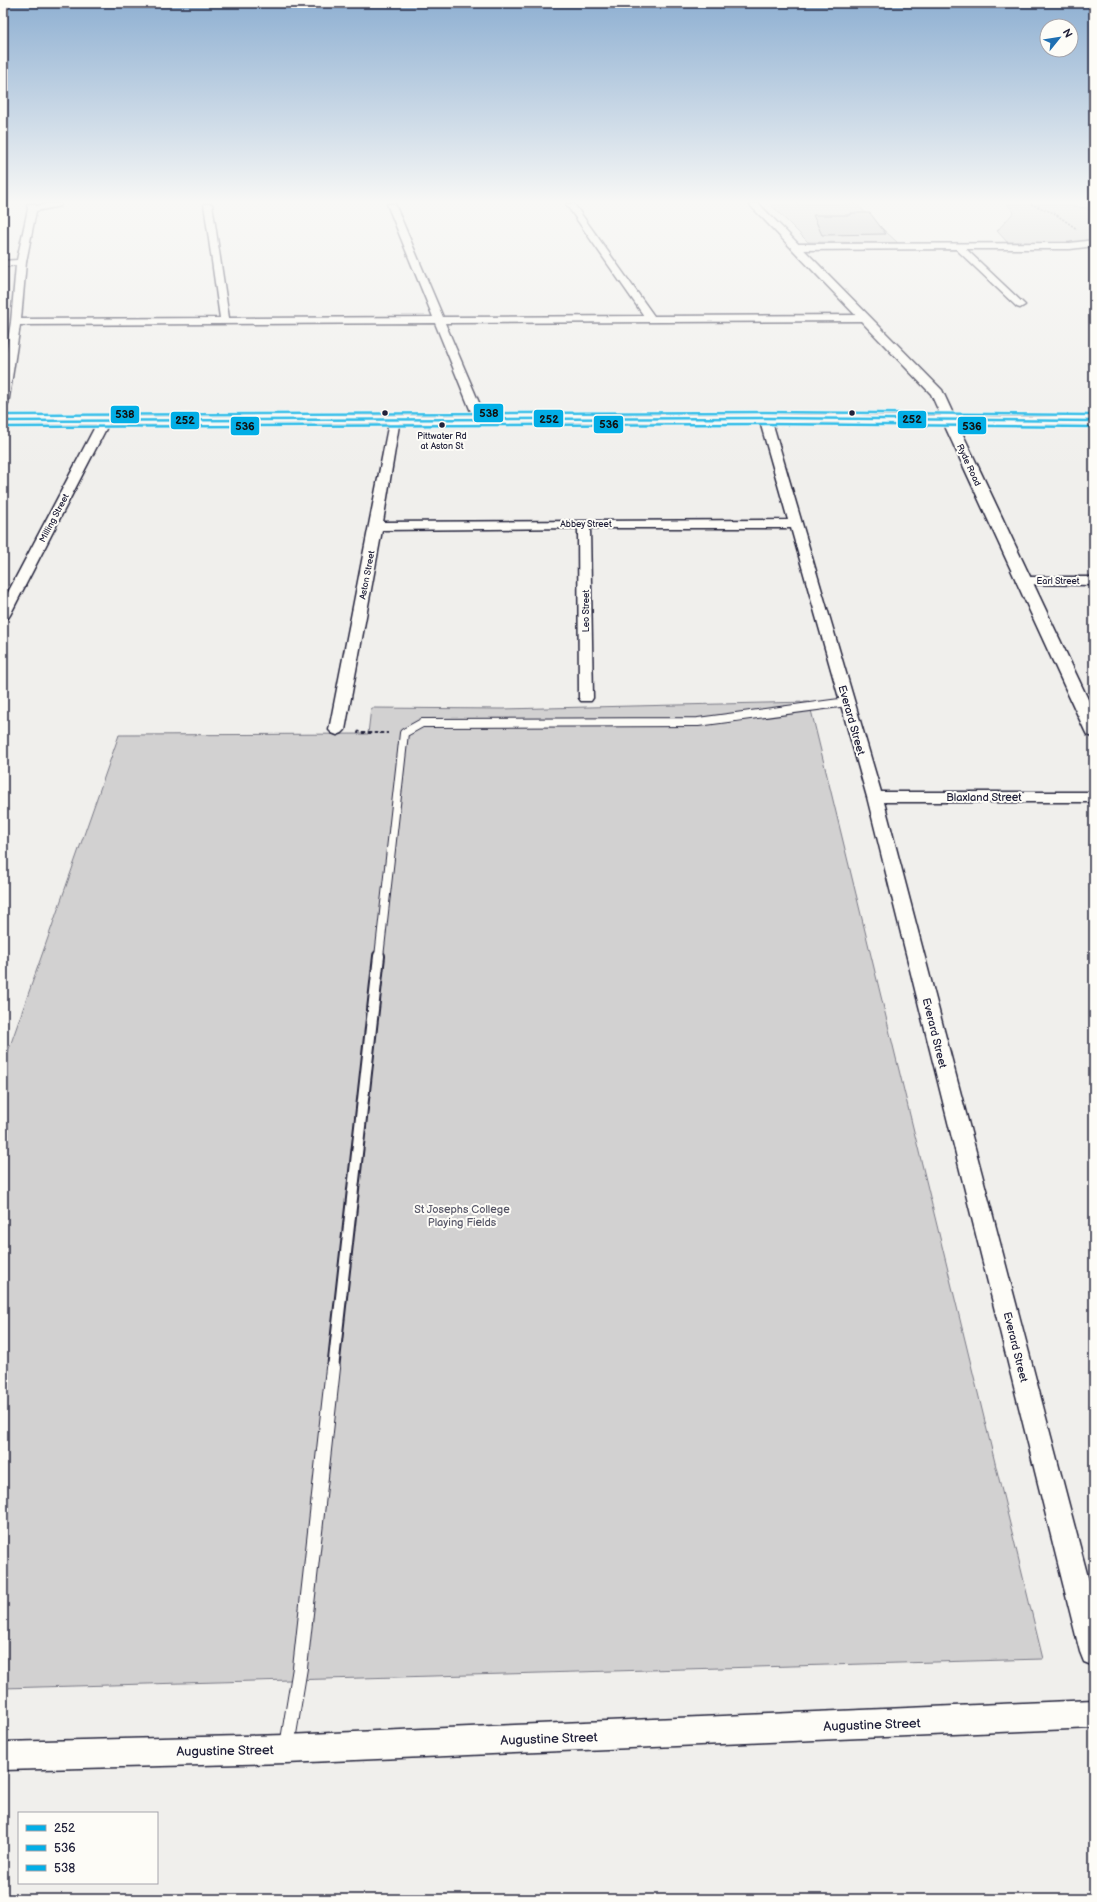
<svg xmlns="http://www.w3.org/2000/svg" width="1097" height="1902" viewBox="0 0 1097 1902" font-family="'Balsamiq Sans',sans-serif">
<rect width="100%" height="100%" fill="#f0efec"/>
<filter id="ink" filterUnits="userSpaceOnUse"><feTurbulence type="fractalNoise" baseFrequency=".025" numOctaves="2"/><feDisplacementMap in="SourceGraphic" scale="8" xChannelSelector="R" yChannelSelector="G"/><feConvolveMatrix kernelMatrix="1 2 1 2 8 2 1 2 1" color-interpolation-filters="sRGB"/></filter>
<g filter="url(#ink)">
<path fill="#d2d1d1" stroke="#7a7a86" d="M 770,204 L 856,204 L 898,243 L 808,242 Z
M 1007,204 L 1054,204 L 1087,208 L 1094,215 L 1094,239 L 1072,243 L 1007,242 L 997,231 L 1014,212 Z
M 809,702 L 1043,1659 L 3,1688 L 3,1066 L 119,735 L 368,734 L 371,708 L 502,709 Z"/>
<path fill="#bcbcc0" stroke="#22223b" d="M 851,213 L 870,213 L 886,234 L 822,235 L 813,215 L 851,215 Z"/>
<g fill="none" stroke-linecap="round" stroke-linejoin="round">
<defs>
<path id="service-far2" d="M 379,957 L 404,733 L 422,723 L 698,722 L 847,702"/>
<path id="service-far1" d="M 333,1369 L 379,956"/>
<path id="service" d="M 287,1746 L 300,1668 L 333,1368"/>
<path id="minor" d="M 27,204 L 35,204 L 36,206 L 47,204 L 61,204 L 60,206 L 36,211 L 26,262 L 21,319 L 220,318 L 204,204 L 212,204 L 229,318 L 433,317 L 387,204 L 395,204 L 443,317 L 644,316 L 566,204 L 574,204 L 654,316 L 865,315 L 870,318 L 865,321 L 445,323 L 486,419 L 480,422 L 474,419 L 435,323 L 20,325 L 8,404 L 3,407 L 3,371 L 11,322 L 16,265 L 3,267 L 3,261 L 17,260 L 28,209 Z
M 1094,240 L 1094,246 L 1070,249 L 966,249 L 1023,303 L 1025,305 L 1020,308 L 1017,307 L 956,249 L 796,250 L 792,247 L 796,244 L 1070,243 Z
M 765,415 L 771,418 L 881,792 L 1094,792 L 1094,802 L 884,802 L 1094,1600 L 1094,1666 L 1084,1662 L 1080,1652 L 867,797 L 791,528 L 590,528 L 593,698 L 591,701 L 581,701 L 579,698 L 578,528 L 382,530 L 345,730 L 342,733 L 337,735 L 332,733 L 329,730 L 390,417 L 398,417 L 400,419 L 383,522 L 788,520 L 759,418 Z
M 104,418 L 110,421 L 10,615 L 8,618 L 3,619 L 3,602 L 98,421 Z
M 1023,577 L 1094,577 L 1094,585 L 1018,584 L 1016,581 L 1018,578 Z
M 1094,1700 L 1094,1728 L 286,1763 L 3,1770 L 3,1742 L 286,1735 Z"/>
<path id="secondary" d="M 749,204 L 759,204 L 942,390 L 954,416 L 1094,417 L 1094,425 L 958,424 L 1094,712 L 1094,737 L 1087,735 L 1085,731 L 944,424 L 765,422 L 3,425 L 3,417 L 765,414 L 941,416 L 931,394 Z"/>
</defs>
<use href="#service-far2" stroke="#22223b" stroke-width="10"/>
<use href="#service-far1" stroke="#22223b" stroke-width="14"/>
<use href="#service" stroke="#22223b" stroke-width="16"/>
<use href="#minor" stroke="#22223b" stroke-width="3"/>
<use href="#secondary" stroke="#22223b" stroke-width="3"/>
<path stroke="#22223b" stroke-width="1.5" stroke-dasharray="2 1.5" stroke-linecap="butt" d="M 1031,204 L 1054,213 L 1077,229"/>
<path stroke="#22223b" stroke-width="2" stroke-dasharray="3.5 2.5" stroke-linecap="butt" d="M 359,731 L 358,733 L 388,733"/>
<use href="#service-far2" stroke="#fdfcf7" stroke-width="8"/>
<use href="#service-far1" stroke="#fdfcf7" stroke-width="10"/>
<use href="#service" stroke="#fdfcf7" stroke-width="14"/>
<use href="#minor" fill="#fdfcf7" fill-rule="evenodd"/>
<use href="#secondary" fill="#fdfcf7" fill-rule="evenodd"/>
<defs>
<path id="bus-1" d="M 3,421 L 765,418 L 1094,421"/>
<path id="bus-2" d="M 3,427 L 765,424 L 1094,427"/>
<path id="bus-3" d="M 3,415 L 765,412 L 1094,415"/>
</defs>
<use href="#bus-1" stroke="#fdfcf7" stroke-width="4.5"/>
<use href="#bus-2" stroke="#fdfcf7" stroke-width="4.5"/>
<use href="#bus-3" stroke="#fdfcf7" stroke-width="4.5"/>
<use href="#bus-1" stroke="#02aee6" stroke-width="2.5"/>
<use href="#bus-2" stroke="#02aee6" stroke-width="2.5"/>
<use href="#bus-3" stroke="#02aee6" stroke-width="2.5"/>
</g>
</g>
<linearGradient id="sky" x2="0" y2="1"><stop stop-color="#8fb0d2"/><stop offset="0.43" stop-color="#f8f8f6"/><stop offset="1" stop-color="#f8f8f6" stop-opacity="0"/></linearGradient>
<rect width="1097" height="470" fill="url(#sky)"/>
<g fill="#22223b" stroke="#fdfcf7" stroke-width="1.5">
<circle cx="385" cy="413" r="3.5"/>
<circle cx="852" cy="413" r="3.5"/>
<circle cx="442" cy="425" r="3.5"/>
</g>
<g text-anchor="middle" stroke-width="4" stroke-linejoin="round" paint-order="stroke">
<g font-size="9" fill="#22223b" stroke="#fdfcf7">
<text x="442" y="439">Pittwater Rd<tspan x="442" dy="10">at Aston St</tspan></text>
</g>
<g font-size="9" fill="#22223b" stroke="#fdfcf7">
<text transform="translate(969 465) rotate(65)" y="3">Ryde Road</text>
<text transform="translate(54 518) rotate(-62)" y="3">Milling Street</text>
<text x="586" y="527">Abbey Street</text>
<text transform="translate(367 575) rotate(-79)" y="3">Aston Street</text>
<text x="1058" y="584">Earl Street</text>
<text transform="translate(586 611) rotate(-90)" y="3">Leo Street</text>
</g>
<g font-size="11" fill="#22223b" stroke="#fdfcf7">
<text transform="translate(852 720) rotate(74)" y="4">Everard Street</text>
<text x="984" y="801">Blaxland Street</text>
<text transform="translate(935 1033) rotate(76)" y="4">Everard Street</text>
<text transform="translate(1016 1347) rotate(76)" y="4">Everard Street</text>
</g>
<g font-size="11" fill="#575768" stroke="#fdfcf7">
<text x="462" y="1213">St Josephs College<tspan x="462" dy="13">Playing Fields</tspan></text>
</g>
<g font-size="13" fill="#22223b" stroke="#fdfcf7">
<text transform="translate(872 1724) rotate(-2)" y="5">Augustine Street</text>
<text transform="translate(549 1738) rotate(-2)" y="5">Augustine Street</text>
<text transform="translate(225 1750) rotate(-1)" y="5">Augustine Street</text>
</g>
</g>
<g stroke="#fdfcf7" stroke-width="1.5">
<rect x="473" y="403" width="31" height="20" rx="4" fill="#02aee6"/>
<rect x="110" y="405" width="30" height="19" rx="4" fill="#02aee6"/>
<rect x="533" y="409" width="31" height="19" rx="4" fill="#02aee6"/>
<rect x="897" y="410" width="30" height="19" rx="4" fill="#02aee6"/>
<rect x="170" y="411" width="30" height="19" rx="4" fill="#02aee6"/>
<rect x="593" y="415" width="31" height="19" rx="4" fill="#02aee6"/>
<rect x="957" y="416" width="30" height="19" rx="4" fill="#02aee6"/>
<rect x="230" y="416" width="30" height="20" rx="4" fill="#02aee6"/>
</g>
<g font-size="11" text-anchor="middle" font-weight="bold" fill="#111">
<text x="489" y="417">538</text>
<text x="125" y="418">538</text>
<text x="549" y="423">252</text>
<text x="912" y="423">252</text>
<text x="185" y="424">252</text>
<text x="609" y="428">536</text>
<text x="972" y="430">536</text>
<text x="245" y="430">536</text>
</g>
<rect width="1097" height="1902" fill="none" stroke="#fdfcf7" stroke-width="16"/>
<rect x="8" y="8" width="1081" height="1886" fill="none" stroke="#22223b" stroke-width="1.5" filter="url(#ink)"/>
<rect x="18" y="1812" width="140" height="72" fill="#fdfcf7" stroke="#a5a5ac"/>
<rect x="26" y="1825" width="20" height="6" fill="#02aee6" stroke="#a5a5ac"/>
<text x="54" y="1832" font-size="12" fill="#22223b">252</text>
<rect x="26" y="1845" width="20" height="6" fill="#02aee6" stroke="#a5a5ac"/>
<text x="54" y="1852" font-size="12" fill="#22223b">536</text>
<rect x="26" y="1865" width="20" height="6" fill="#02aee6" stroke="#a5a5ac"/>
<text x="54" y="1872" font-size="12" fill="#22223b">538</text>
<g transform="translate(1059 38) rotate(60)"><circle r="19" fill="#fdfcf7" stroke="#a5a5ac"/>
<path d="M0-3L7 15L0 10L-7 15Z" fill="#1f6fb2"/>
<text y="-6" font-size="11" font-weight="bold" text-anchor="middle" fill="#22223b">N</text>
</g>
</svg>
